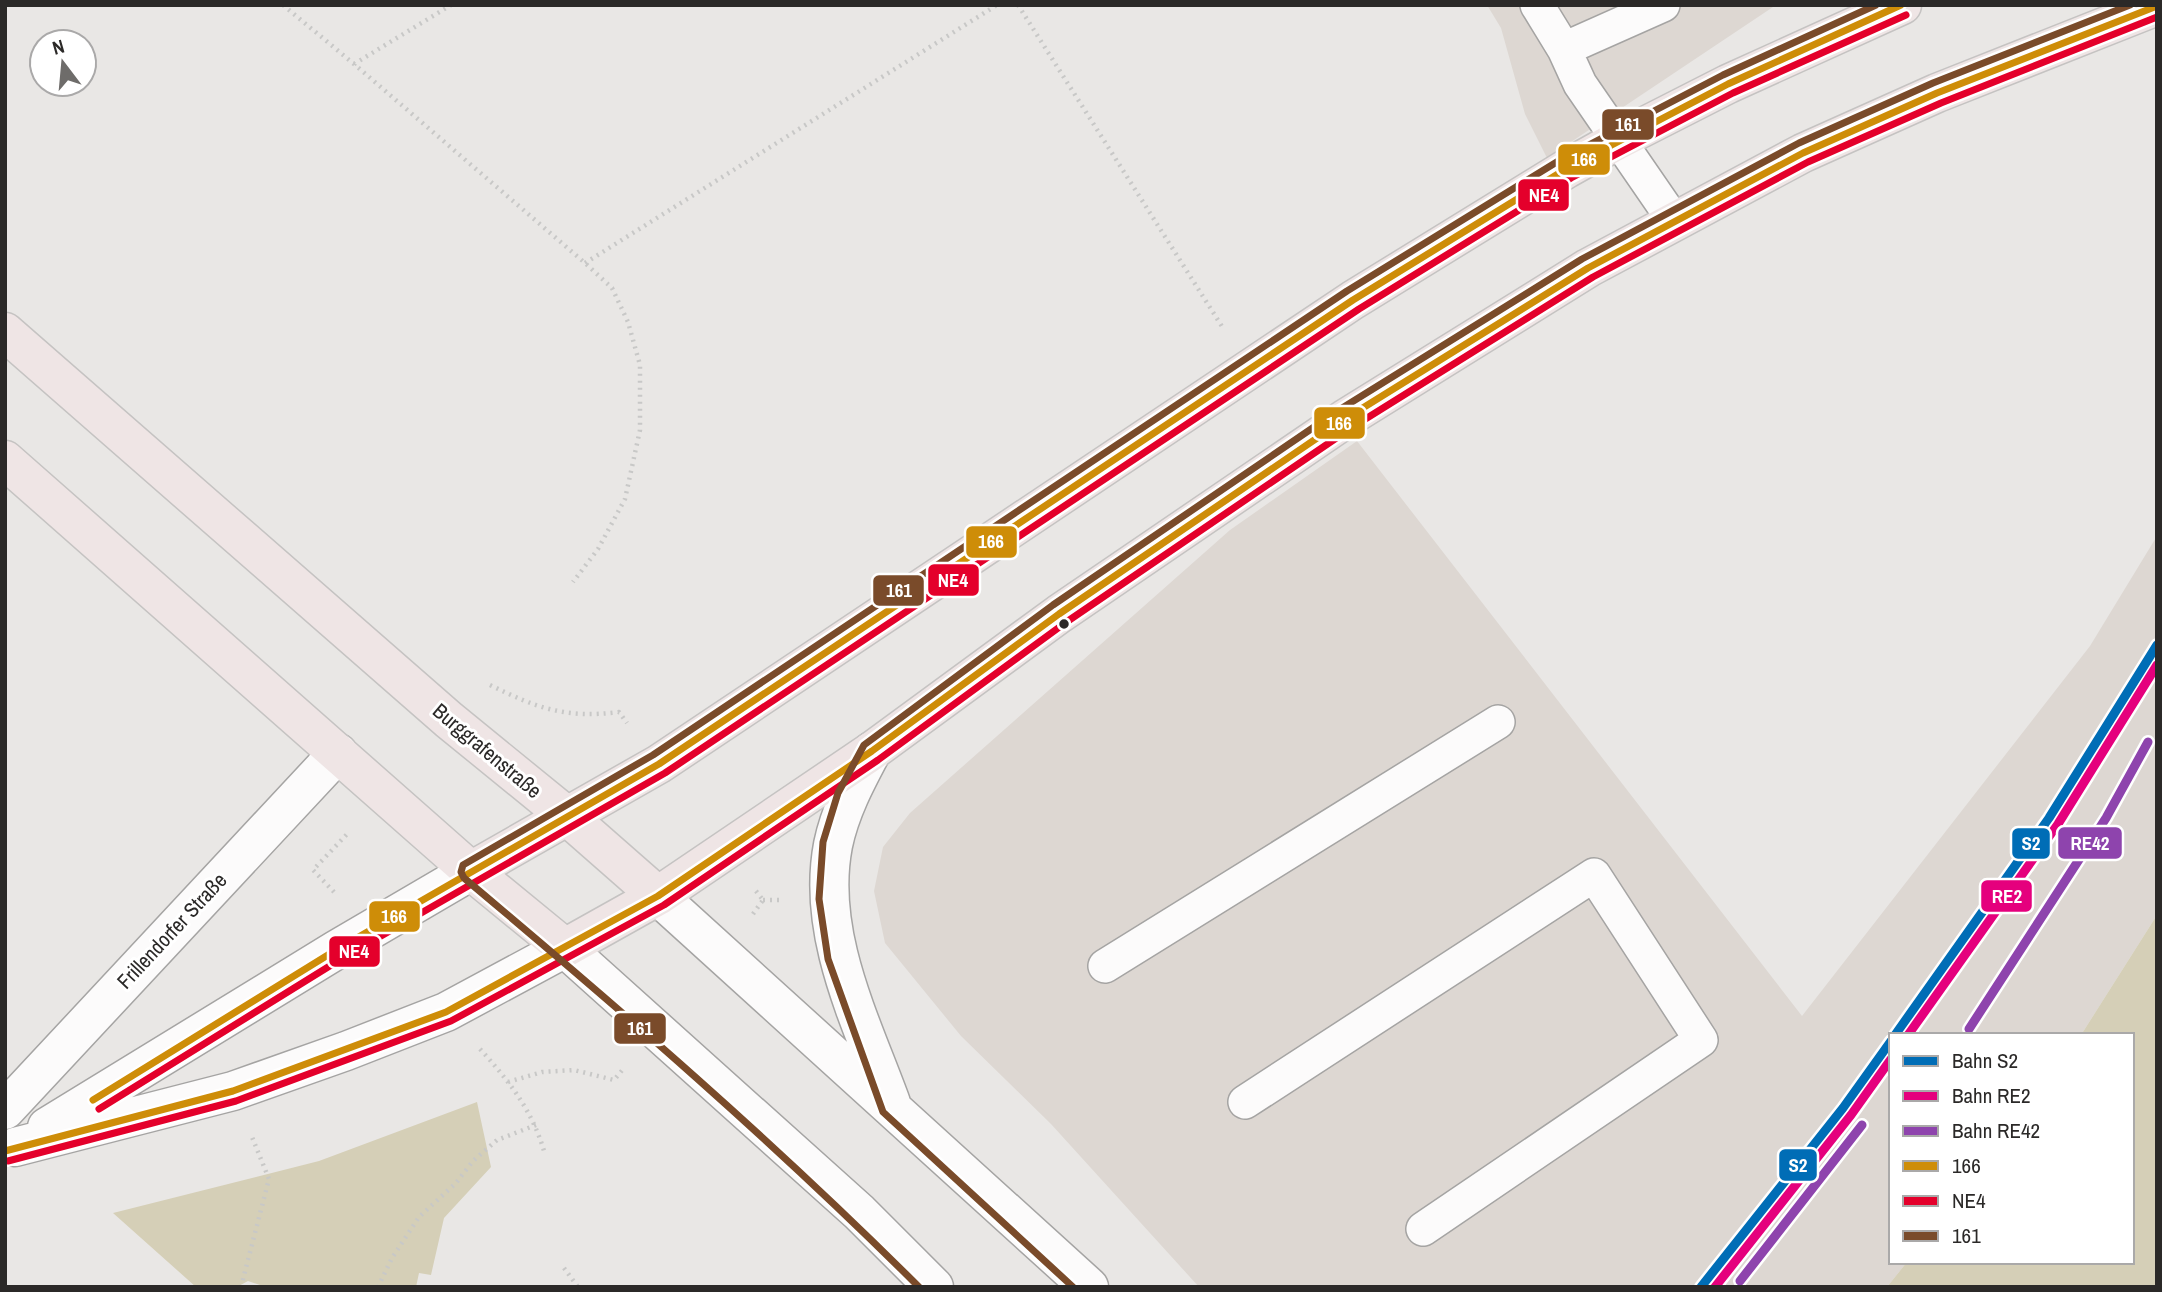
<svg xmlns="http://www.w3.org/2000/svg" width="2162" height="1292" viewBox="0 0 2162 1292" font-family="'Archivo Narrow',sans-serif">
<rect width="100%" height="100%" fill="#e9e7e5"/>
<path fill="#ddd7d2" d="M 1487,5 L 1776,5 L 1547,158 L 1525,114 L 1501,28 Z
M 1357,441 L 1802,1016 L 2090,646 L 2157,536 L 2157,915 L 2081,1035 L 1891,1035 L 1891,1262 L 1907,1262 L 1887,1287 L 1199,1287 L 1051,1124 L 961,1036 L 885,943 L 874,891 L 883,847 L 910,813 L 1230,530 Z"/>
<path fill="#d5cfb7" d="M 2157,915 L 2157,1287 L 1887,1287 L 1907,1262 L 2132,1262 L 2132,1035 L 2081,1035 Z
M 477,1102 L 491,1167 L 444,1218 L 431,1275 L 419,1273 L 416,1287 L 266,1287 L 248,1281 L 237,1287 L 196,1287 L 113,1213 L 319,1161 Z"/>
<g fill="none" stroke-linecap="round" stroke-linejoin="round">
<defs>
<path id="service" d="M 1537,5 L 1564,49 L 1580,84 L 1675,222
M 1564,49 L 1663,5
M 1105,966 L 1498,722
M 1245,1102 L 1594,875 L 1701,1040 L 1423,1229"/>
<path id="minor" d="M 5,1110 L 338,753"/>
<path id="tertiary" d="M 47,1127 L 336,950 L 471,871
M 15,1147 L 233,1091 L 346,1051 L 446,1012 L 565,948"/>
<path id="secondary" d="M 872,751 C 856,781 840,811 833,845 C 816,934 861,1021 891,1103
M 658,896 L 1089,1287
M 565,948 L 859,1212 L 934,1287"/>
<path id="primary" d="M 5,332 L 449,720 L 568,817 L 658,896
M 5,460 L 471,871 L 565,948 L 658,896 L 872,751 L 1059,614 L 1345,419 L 1588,268 L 1803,153 L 1937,93 L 2157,6
M 471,871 L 659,764 L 1353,300 L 1566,169 L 1618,140 L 1728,84 L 1902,5"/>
</defs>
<use href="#service" stroke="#a5a4a3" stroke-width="36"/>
<use href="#minor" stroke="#a5a4a3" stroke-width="41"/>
<use href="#tertiary" stroke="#a5a4a3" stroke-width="41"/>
<use href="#secondary" stroke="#a5a4a3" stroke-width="41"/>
<use href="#primary" stroke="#c5c3c2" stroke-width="41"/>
<path stroke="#c8c8c7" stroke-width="4.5" stroke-dasharray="2 5" stroke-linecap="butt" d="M 283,5 L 354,64 L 585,263 L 612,288 L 628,322 L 640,365 L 640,430 L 625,499 L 598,549 L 573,582
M 1018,5 L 1223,328
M 354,64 L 451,5
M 585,263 L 997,5
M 490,685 C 537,708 566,719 619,712 L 627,723
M 756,891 L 763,900
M 334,892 L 313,870 L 349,832
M 763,900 L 779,900
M 753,914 L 763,900
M 480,1049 C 509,1081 532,1110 544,1151
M 508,1082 L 542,1072 L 574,1070 L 614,1080 L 624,1068
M 564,1268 L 578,1287
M 241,1287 L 269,1179 L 252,1137
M 378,1287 L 392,1258 L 419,1217 L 456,1183 L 473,1161 L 497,1140 L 536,1125"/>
<use href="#service" stroke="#fcfbfb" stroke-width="33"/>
<use href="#minor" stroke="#fcfbfb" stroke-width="38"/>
<use href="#tertiary" stroke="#fcfbfb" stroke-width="38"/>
<use href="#secondary" stroke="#fcfbfb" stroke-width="38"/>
<use href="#primary" stroke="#efe5e5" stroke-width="38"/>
<defs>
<path id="bus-1" d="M 93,1100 L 336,950 L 659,764 L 1353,300 L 1566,169 L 1728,84 L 1901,5
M 5,1151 L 233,1091 L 446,1012 L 658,896 L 872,751 L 1059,614 L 1345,419 L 1588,268 L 1803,153 L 1937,93 L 2157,6"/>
<path id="bus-2" d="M 99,1109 L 341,959 L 665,773 L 1359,309 L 1571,178 L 1733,93 L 1906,15
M 8,1161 L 236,1101 L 451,1021 L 664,905 L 878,760 L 1065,623 L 1351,428 L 1593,277 L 1808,162 L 1941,103 L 2157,17"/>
<path id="bus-3" d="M 919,1287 C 775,1143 620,1009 464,878 L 461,872 L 463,865 L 653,755 L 1347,291 L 1560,160 L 1723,75 L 1876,5
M 1073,1287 L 883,1112 L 828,959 L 819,899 L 823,842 L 838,793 L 864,745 L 1053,605 L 1339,410 L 1582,259 L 1799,143 L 1933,83 L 2130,5"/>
</defs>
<use href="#bus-1" stroke="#fff" stroke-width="12"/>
<use href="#bus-2" stroke="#fff" stroke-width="12"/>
<use href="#bus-3" stroke="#fff" stroke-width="12"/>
<use href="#bus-1" stroke="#ce8d08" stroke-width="7"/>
<use href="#bus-2" stroke="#e4002b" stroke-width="7"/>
<use href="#bus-3" stroke="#7a4b2a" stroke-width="7"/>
<defs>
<path id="rail-1" d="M 1895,1035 L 2049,818 L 2157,645
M 1701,1287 L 1843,1108 L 1891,1041"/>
<path id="rail-2" d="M 1908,1035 L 2058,824 L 2157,665
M 1715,1287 L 1851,1115 L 1891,1059"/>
<path id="rail-3" d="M 1969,1029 L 2106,818 L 2148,742
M 1740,1281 L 1862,1125"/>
</defs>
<use href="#rail-1" stroke="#fff" stroke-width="14"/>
<use href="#rail-2" stroke="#fff" stroke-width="14"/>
<use href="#rail-3" stroke="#fff" stroke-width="14"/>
<use href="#rail-1" stroke="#006db6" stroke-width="9"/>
<use href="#rail-2" stroke="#e5007d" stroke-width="9"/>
<use href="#rail-3" stroke="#8e44ad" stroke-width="9"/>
</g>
<circle fill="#2b2928" stroke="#fff" stroke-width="2.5" cx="1064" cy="624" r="6"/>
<g text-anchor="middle" stroke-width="6" stroke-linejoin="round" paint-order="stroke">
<g font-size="21" fill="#2b2928" stroke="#fff">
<text transform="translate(487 751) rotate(40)" y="7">Burggrafenstraße</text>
<text transform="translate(172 931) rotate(-47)" y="7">Frillendorfer Straße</text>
</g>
</g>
<g stroke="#fff" stroke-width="2.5">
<rect x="1601" y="108" width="54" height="33" rx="7" fill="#7a4b2a"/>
<rect x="1557" y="143" width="54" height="33" rx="7" fill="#ce8d08"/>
<rect x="1517" y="178" width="53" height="34" rx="7" fill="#e4002b"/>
<rect x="1313" y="406" width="53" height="34" rx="7" fill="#ce8d08"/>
<rect x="965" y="525" width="53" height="34" rx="7" fill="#ce8d08"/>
<rect x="927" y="563" width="53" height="34" rx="7" fill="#e4002b"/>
<rect x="872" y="574" width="53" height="33" rx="7" fill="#7a4b2a"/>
<rect x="2057" y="826" width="66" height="34" rx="7" fill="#8e44ad"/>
<rect x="2011" y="827" width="40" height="33" rx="7" fill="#006db6"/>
<rect x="1980" y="879" width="53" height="34" rx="7" fill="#e5007d"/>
<rect x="368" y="900" width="53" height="33" rx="7" fill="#ce8d08"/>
<rect x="328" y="935" width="53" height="33" rx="7" fill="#e4002b"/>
<rect x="613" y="1012" width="54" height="33" rx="7" fill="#7a4b2a"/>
<rect x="1778" y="1148" width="40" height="34" rx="7" fill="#006db6"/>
</g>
<g font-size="19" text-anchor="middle" font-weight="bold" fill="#fff">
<text x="1628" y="131">161</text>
<text x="1584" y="166">166</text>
<text x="1544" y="202">NE4</text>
<text x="1339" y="430">166</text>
<text x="991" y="548">166</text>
<text x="953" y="587">NE4</text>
<text x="899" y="597">161</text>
<text x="2090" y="850">RE42</text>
<text x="2031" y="850">S2</text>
<text x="2007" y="903">RE2</text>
<text x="394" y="923">166</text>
<text x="354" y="958">NE4</text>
<text x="640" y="1035">161</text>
<text x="1798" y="1172">S2</text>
</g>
<rect width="2162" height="1292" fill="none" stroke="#2b2928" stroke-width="14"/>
<rect x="1889" y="1033" width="245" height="231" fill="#ffffff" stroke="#aaa9a9" stroke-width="2"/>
<rect x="1903" y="1056" width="35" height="10" fill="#006db6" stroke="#aaa9a9" stroke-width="2"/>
<text x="1952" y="1068" font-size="21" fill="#2b2928">Bahn S2</text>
<rect x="1903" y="1091" width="35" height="10" fill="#e5007d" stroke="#aaa9a9" stroke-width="2"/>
<text x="1952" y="1103" font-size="21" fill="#2b2928">Bahn RE2</text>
<rect x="1903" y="1126" width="35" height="10" fill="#8e44ad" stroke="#aaa9a9" stroke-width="2"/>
<text x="1952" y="1138" font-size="21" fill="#2b2928">Bahn RE42</text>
<rect x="1903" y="1161" width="35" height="10" fill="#ce8d08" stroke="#aaa9a9" stroke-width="2"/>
<text x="1952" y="1173" font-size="21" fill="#2b2928">166</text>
<rect x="1903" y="1196" width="35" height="10" fill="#e4002b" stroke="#aaa9a9" stroke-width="2"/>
<text x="1952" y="1208" font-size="21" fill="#2b2928">NE4</text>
<rect x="1903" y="1231" width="35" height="10" fill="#7a4b2a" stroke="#aaa9a9" stroke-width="2"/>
<text x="1952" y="1243" font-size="21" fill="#2b2928">161</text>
<g transform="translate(63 63) rotate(344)"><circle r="33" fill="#ffffff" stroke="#aaa9a9" stroke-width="2"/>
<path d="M0-5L12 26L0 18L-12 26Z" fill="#6e6c6a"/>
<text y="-10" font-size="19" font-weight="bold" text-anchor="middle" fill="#2b2928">N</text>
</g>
</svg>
